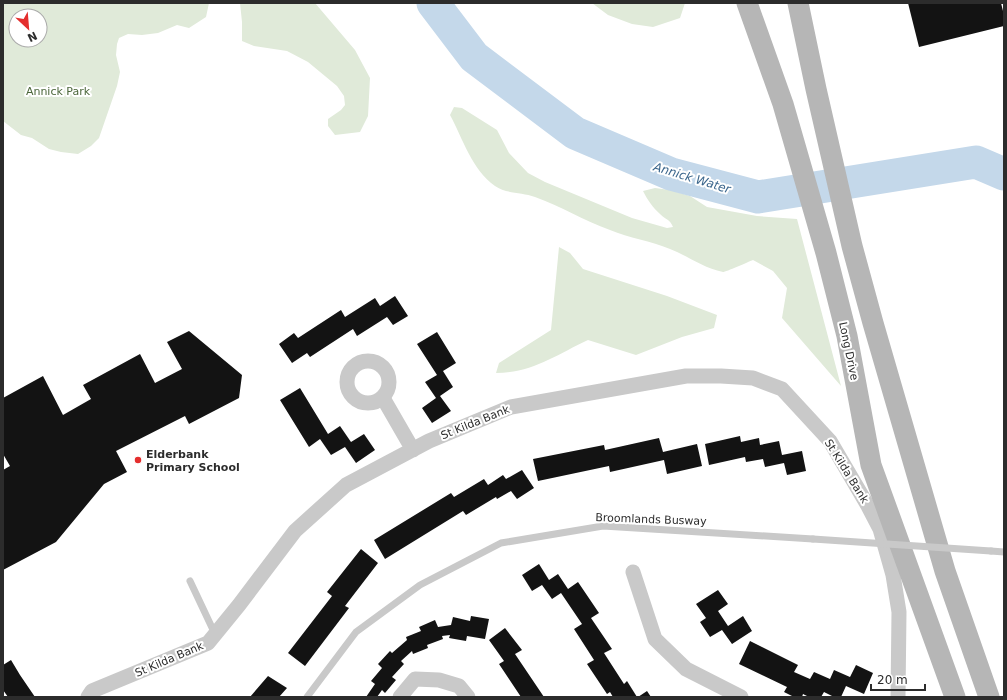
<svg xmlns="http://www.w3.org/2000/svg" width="1007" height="700" viewBox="0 0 1007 700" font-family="'DejaVu Sans',sans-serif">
<rect width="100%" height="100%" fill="#fff"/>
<path fill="#e0ead9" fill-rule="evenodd" d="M 3,3 L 209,3 L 206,17 L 189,28 L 177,25 L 158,33 L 142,35 L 128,34 L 119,38 L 117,44 L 116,55 L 120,72 L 117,86 L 99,138 L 91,146 L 78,154 L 61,152 L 49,149 L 32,138 L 21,135 L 3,121 ZM 16,16 L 40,16 L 40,40 L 16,40 Z
M 240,3 L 315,3 L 355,50 L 370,78 L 368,116 L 360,132 L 335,135 L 328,126 L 328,119 L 341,110 L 345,105 L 344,96 L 337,86 L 308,62 L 287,51 L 254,46 L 242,41 L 242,22 Z
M 592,3 L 685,3 L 680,18 L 653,27 L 632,24 L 608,15 Z
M 454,107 L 462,108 L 497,130 L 509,153 L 528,173 L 545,182 L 632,218 L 667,228 L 673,227 C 670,219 666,220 660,214 C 653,208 647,199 643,191 L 655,188 L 670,190 L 690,196 L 707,207 L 757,216 L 797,219 L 841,386 L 782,318 L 787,288 L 773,271 L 753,260 C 748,262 726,272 723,272 C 703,268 688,256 670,249 C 651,241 629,238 610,230 C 584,221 561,206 535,197 C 522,192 506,194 495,186 C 472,170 463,139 450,115 Z
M 559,247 L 570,253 L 583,269 L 667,296 L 717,315 L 714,328 L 682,337 L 636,355 L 588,340 C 556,355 532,373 496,373 L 499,363 L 551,330 Z"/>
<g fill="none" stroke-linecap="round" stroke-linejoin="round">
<path stroke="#c4d8ea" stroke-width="33" d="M 433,3 L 474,57 L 575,133 L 671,174 L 758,197 L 976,162 L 1004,174"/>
</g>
<path fill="#131313" d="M 908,3 L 1001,3 L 1004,15 L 1004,26 L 919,47 Z
M 395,296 L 408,316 L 393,325 L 387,317 L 357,336 L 353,329 L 310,357 L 307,353 L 292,363 L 279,344 L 294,333 L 298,338 L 341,310 L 345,317 L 375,298 L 380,306 Z
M 189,331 L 242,375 L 239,398 L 189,424 L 185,416 L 116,451 L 127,472 L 104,484 L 56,542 L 3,570 L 3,470 L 10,466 L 3,454 L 3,398 L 43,376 L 63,415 L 91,399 L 83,385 L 140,354 L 155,383 L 182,369 L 167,342 Z
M 437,332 L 456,363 L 443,371 L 453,387 L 440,396 L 451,411 L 432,423 L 422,408 L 436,398 L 425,382 L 437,375 L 417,344 Z
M 300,388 L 328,434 L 340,426 L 351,442 L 364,434 L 375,450 L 356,463 L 345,447 L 331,455 L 320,439 L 309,447 L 280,400 Z
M 740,436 L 741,442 L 759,438 L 760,445 L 779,441 L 782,455 L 802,451 L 806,471 L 787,475 L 784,463 L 765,467 L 763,459 L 746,462 L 745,457 L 709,465 L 705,444 Z
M 659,438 L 663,452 L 697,444 L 702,466 L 667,474 L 664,460 L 610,472 L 609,466 L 538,481 L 533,459 L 604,445 L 605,450 Z
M 522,470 L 534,488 L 517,499 L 511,491 L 497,499 L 496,497 L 466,515 L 463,511 L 385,559 L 374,540 L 451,493 L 454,497 L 484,479 L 488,485 L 503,475 L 506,479 Z
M 361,549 L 378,563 L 345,606 L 349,608 L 305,666 L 288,653 L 332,596 L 327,592 Z
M 539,564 L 549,580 L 558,574 L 568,589 L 578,582 L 599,613 L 591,618 L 612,649 L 604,653 L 624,684 L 627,681 L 637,697 L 613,697 L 610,692 L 607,694 L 587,664 L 594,660 L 574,629 L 582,624 L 561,593 L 552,599 L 542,585 L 532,591 L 522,575 Z
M 718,590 L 728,604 L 718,611 L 728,626 L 743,616 L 752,631 L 732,644 L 722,630 L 710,637 L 700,622 L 706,618 L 696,604 Z
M 471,616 L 489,619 L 485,639 L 467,636 L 466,641 L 449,638 L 450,635 L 442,636 L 443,639 L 427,645 L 428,648 L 413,654 L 412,651 L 401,661 L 404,664 L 392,677 L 396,680 L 385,693 L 382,690 L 377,697 L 366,697 L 375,684 L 371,681 L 382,668 L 378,664 L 390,651 L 392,653 L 407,640 L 406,637 L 421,631 L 419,627 L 435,620 L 438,627 L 451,625 L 453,617 L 470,621 Z
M 505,628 L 522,650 L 515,654 L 544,697 L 521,697 L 499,664 L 504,661 L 489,640 Z
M 750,641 L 798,665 L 794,672 L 810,679 L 814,672 L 830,679 L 834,670 L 850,677 L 856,665 L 873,673 L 864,694 L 846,686 L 841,697 L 834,697 L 824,692 L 821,697 L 809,697 L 803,694 L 802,697 L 794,697 L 784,692 L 787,687 L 739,664 Z
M 11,660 L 20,675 L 35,697 L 8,697 L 3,690 L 3,665 Z
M 268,676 L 287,688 L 279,697 L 250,697 Z
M 647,691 L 651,697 L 638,697 Z"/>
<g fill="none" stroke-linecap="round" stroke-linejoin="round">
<path stroke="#c9c9c9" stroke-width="7" d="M 991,551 L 1004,552
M 190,581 L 215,634
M 307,697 L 356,632 L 420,585 L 501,543 L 603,526 L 813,539"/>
<path stroke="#c9c9c9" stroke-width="15" d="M347 382a21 21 0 1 1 42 0a21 21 0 1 1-42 0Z
M 383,398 L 413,450
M 633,572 L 655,639 L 686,669 L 741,697
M 88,697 L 92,691 L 208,643 L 239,605 L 295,531 L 346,485 L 429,441 L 511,407 L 686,376 L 721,376 L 753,378 L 782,389 L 830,441 L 868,506 L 880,529 L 893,575 L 899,612 L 898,697
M 400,697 L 415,679 L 439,680 L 459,686 L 468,697"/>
<path stroke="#b6b6b6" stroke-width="21" d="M 747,3 L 783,104 L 826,253 L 847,336 L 871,465 L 955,697
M 798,3 L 816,89 L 852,246 L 873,323 L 945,571 L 989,697"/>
<path stroke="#c9c9c9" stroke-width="7" d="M 813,539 L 991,551"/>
</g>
<circle fill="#e42e2d" stroke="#fff" stroke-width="1.5" cx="138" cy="460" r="4"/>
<g text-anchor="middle" stroke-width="4" stroke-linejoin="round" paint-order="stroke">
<g font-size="11" fill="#4b663a" stroke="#fff">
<text x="58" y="95">Annick Park</text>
</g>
<g font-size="11" fill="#2c2c2c" stroke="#fff">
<text transform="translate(849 351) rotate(78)" y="4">Long Drive</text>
<text transform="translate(475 422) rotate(-22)" y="4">St Kilda Bank</text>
<text transform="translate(847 471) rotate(58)" y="4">St Kilda Bank</text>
<text transform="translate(651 519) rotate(2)" y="4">Broomlands Busway</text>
<text transform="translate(169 659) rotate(-23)" y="4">St Kilda Bank</text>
</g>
<g font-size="11" font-weight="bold" fill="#2c2c2c" stroke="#fff" text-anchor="start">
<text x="146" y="458">Elderbank<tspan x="146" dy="13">Primary School</tspan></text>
</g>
<g font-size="12" font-style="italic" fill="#3b668c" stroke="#fff">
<text transform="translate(692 178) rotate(17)" y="4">Annick Water</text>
</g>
</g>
<rect width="1007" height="700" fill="none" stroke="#2c2c2c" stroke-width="8"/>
<g transform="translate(28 28) rotate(154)"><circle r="19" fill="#ffffff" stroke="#ababab"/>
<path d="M0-3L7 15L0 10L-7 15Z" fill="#e42e2d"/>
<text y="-6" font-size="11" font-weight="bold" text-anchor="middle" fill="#2c2c2c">N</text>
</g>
<path d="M871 684v6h54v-6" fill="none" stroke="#2c2c2c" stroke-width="2"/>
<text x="877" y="684" font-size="12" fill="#2c2c2c" stroke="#ffffff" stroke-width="3" paint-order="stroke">20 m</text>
</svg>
